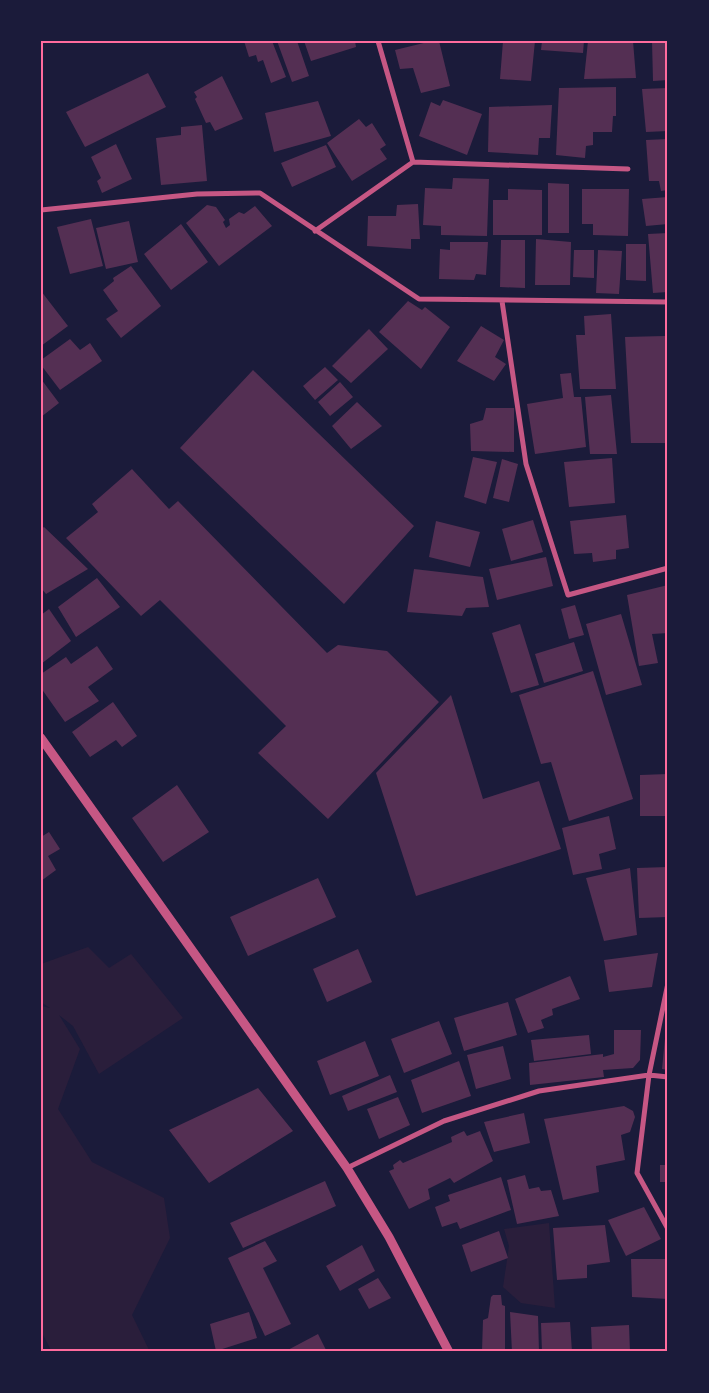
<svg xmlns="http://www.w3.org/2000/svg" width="709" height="1393" viewBox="0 0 709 1393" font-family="'Titillium Web',sans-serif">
<rect width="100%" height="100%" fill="#1b1b3a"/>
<path fill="#2a1e3b" d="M 88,947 L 109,968 L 131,954 L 183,1018 L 99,1074 L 73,1026 L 59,1015 L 80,1049 L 58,1109 L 92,1162 L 164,1198 L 170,1238 L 132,1315 L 150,1352 L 52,1352 L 41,1331 L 41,1006 L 50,1008 L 41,1002 L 41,964 Z
M 549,1223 L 555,1308 L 521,1303 L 503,1287 L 509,1246 L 504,1229 Z"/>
<path fill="#542f53" d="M 244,41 L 272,41 L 286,77 L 271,83 L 263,60 L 258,62 L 256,55 L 249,57 Z
M 277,41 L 297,41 L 309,76 L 292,82 Z
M 304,41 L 355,41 L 356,47 L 311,61 Z
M 432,41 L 439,41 L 450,86 L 421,93 L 413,68 L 400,69 L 395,50 Z
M 503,41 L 535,41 L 531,81 L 500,79 Z
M 542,41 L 584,41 L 583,53 L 541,50 Z
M 588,41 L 633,41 L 636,78 L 584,79 Z
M 652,41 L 668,41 L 668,80 L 653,81 Z
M 148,73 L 166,107 L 85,147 L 66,112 Z
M 222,76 L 243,119 L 215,131 L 210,122 L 206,123 L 195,99 L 197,97 L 194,92 Z
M 616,87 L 616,116 L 613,116 L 612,132 L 593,132 L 593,145 L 586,146 L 585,158 L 556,155 L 559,88 Z
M 668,88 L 668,131 L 646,132 L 642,89 Z
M 443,100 L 482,114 L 467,155 L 419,136 L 431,102 L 440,106 Z
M 318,101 L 331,136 L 274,152 L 265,113 Z
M 552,105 L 550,138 L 539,138 L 538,155 L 488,152 L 489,107 Z
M 359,119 L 366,127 L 372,123 L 386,145 L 380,149 L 387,159 L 352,181 L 327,143 Z
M 202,125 L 207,181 L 161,185 L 156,138 L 181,135 L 181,127 Z
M 668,139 L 668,190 L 661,191 L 659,181 L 649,181 L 646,140 Z
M 116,144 L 132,179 L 102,193 L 97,181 L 101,178 L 91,157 Z
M 326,145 L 336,167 L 292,187 L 281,163 Z
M 453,178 L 489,179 L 487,236 L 441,235 L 441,226 L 423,225 L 425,188 L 452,189 Z
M 548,183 L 569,184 L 569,233 L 548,233 Z
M 508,189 L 542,190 L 542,235 L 493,235 L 493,200 L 508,200 Z
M 582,189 L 629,189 L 628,236 L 593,235 L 593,224 L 582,224 Z
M 668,197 L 668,224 L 646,226 L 642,199 Z
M 418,204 L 420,239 L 411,239 L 411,249 L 367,246 L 368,216 L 396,216 L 397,205 Z
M 207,205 L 216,207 L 225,220 L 223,222 L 226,228 L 230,225 L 229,219 L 239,212 L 244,214 L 255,206 L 272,226 L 219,266 L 186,223 Z
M 91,219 L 103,266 L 70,274 L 57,227 Z
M 129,221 L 138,262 L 106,269 L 96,228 Z
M 181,224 L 208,262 L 171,290 L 144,254 Z
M 668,233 L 668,292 L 653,293 L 648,234 Z
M 536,239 L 571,242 L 570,285 L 535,285 Z
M 501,240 L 525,240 L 525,288 L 500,287 Z
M 450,242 L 488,242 L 486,275 L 476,274 L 474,280 L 439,279 L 440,249 L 450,250 Z
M 626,244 L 646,244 L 646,281 L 626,280 Z
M 574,250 L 594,250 L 594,278 L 573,277 Z
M 598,250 L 622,251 L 619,294 L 596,293 Z
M 131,266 L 161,306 L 121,338 L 106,319 L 118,311 L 103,290 L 114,281 L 113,278 Z
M 41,291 L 68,326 L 41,346 Z
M 408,301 L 422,310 L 425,307 L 450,327 L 421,369 L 379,332 Z
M 611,314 L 616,389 L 580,389 L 576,335 L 585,335 L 584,316 Z
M 481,326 L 504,340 L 495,357 L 506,364 L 494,381 L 457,361 Z
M 369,329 L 388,349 L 351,383 L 332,366 Z
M 665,336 L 668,443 L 631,443 L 625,337 Z
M 70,339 L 80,350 L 90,343 L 102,361 L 60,390 L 41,365 L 41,360 Z
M 325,367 L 338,380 L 315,400 L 303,386 Z
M 253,370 L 414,526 L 344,604 L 180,448 Z
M 571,373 L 574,397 L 581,397 L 586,447 L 535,454 L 527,404 L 563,398 L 560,374 Z
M 41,379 L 59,403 L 41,417 Z
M 340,382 L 353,397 L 330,416 L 318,402 Z
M 611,395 L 617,454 L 590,454 L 585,397 Z
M 357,402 L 382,426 L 351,449 L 332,426 Z
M 486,408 L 514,408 L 514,452 L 471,451 L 470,424 L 483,420 Z
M 473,457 L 497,462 L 486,504 L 464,497 Z
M 612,458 L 615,503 L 569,507 L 564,462 Z
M 502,459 L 518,464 L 509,502 L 493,498 Z
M 132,469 L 169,509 L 178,501 L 327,653 L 338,645 L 387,651 L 439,702 L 328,819 L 258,753 L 286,726 L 160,600 L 141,616 L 66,538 L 98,512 L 92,504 Z
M 626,515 L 629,548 L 616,550 L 616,559 L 593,562 L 592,553 L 574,554 L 570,521 Z
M 533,520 L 543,552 L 511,561 L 502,529 Z
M 436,521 L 480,532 L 470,567 L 429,557 Z
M 44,527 L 88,569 L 46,594 L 41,588 L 41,529 Z
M 546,557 L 553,586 L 497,600 L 489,569 Z
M 414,569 L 483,577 L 489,607 L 466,608 L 462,616 L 407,612 Z
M 97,578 L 120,607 L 76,637 L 58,607 Z
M 668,585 L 668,633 L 652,634 L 658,663 L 639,666 L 627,595 Z
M 575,605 L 584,635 L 569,639 L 561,609 Z
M 49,609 L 71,641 L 41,664 L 41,615 Z
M 621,614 L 642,685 L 606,695 L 586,624 Z
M 520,624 L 539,685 L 511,693 L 492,633 Z
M 574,642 L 583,671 L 544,683 L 535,654 Z
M 97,646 L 113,669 L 88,687 L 99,701 L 65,722 L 41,688 L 41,674 L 66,657 L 71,664 Z
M 593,671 L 633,799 L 569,821 L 551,762 L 541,764 L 519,695 Z
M 451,695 L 483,799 L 539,781 L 561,849 L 416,896 L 376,773 Z
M 113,702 L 137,736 L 122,747 L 116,740 L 90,757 L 72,732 Z
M 668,774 L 668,816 L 640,816 L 640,775 Z
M 177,785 L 209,832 L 163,862 L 132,818 Z
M 609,816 L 616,849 L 599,854 L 602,869 L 573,875 L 562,828 Z
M 49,832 L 60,849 L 48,856 L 56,870 L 41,881 L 41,837 Z
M 668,867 L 668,917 L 639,918 L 637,868 Z
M 630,868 L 637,935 L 604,941 L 586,878 Z
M 318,878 L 336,917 L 248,956 L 230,917 Z
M 358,949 L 372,982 L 327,1002 L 313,969 Z
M 658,953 L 652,987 L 609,992 L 604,960 Z
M 570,976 L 580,999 L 552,1009 L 553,1015 L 541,1020 L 544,1028 L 528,1033 L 515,999 Z
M 508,1002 L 517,1035 L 464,1051 L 454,1018 Z
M 439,1021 L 452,1054 L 404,1073 L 391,1039 Z
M 666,1028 L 668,1028 L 668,1070 L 662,1069 Z
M 614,1030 L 641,1030 L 640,1060 L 633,1068 L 603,1070 L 604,1077 L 530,1085 L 529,1063 L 603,1054 L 603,1057 L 614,1054 Z
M 589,1035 L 591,1054 L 534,1061 L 531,1040 Z
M 365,1041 L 379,1076 L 330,1095 L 317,1061 Z
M 503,1046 L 511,1079 L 476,1089 L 467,1055 Z
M 459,1061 L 471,1096 L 422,1113 L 411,1080 Z
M 390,1075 L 397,1092 L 348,1111 L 342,1096 Z
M 258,1088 L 293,1131 L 209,1183 L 169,1130 Z
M 398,1097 L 410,1125 L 379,1139 L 367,1109 Z
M 624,1106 L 633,1111 L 635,1117 L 630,1132 L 621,1135 L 625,1160 L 596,1166 L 599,1192 L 563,1200 L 544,1119 Z
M 524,1113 L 530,1143 L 494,1152 L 484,1122 Z
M 464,1131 L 467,1136 L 480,1131 L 493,1161 L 454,1183 L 450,1178 L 428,1189 L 430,1199 L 409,1209 L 389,1171 L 394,1169 L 393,1165 L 400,1160 L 403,1163 L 452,1142 L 451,1137 Z
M 660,1165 L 668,1165 L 668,1182 L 660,1182 Z
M 525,1175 L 529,1189 L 539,1187 L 541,1191 L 551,1190 L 559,1216 L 517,1224 L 507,1180 Z
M 501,1177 L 511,1210 L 460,1229 L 457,1222 L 442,1227 L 435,1207 L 450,1201 L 448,1195 Z
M 325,1181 L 336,1206 L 243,1248 L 230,1223 Z
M 644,1207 L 661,1239 L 626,1256 L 608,1220 Z
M 605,1225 L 610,1262 L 587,1265 L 587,1278 L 557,1280 L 553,1228 Z
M 499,1231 L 508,1258 L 471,1272 L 462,1245 Z
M 265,1241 L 277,1261 L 263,1268 L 291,1324 L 265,1336 L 228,1258 Z
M 362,1245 L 375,1271 L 340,1291 L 326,1266 Z
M 631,1259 L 668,1259 L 668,1299 L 632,1297 Z
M 378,1278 L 391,1298 L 369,1309 L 358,1289 Z
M 493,1295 L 501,1295 L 502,1305 L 505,1306 L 505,1351 L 482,1351 L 483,1320 L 488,1318 L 491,1297 Z
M 249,1312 L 257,1338 L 216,1351 L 210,1324 Z
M 510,1312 L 538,1316 L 539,1352 L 512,1352 Z
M 570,1322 L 572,1352 L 542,1352 L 541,1323 Z
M 629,1325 L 630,1352 L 592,1352 L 591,1327 Z
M 318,1334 L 327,1352 L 284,1352 Z"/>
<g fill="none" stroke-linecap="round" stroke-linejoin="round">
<path stroke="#c65784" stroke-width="5" d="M 378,41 L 413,162
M 41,210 L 197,194 L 260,193 L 419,299 L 668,302
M 315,231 L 413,162 L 628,169
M 502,301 L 526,464 L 568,595 L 668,568
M 668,983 L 649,1075 L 637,1173 L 668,1229
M 347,1168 L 444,1121 L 539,1091 L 649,1075 L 668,1077"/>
<path stroke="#c65784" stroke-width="9" d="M 41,738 L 347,1168 L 389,1237 L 449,1352"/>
</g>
<rect width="709" height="1393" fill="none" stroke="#1b1b3a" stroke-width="85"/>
<rect x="42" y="42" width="624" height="1308" fill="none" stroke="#ff6b9d" stroke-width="2"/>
</svg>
